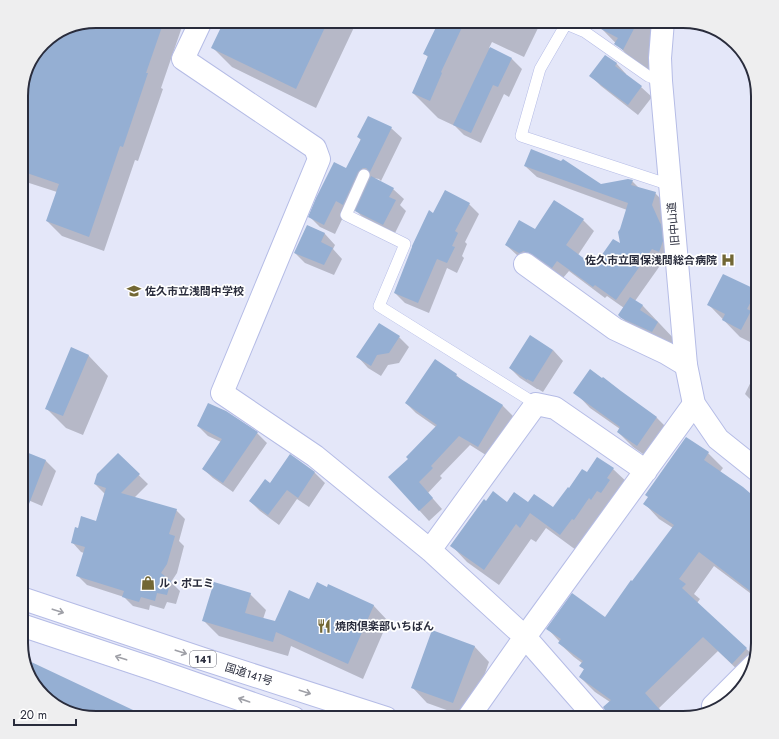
<svg xmlns="http://www.w3.org/2000/svg" width="779" height="739" viewBox="0 0 779 739" font-family="Jost,'Noto Sans JP',sans-serif">
<rect width="100%" height="100%" fill="#e4e7f9"/>
<path fill="#0003" d="M 96,21 L 184,21 L 161,88 L 163,89 L 138,161 L 135,160 L 104,251 L 62,236 L 47,221 L 57,192 L 26,182 L 21,201 L 21,91 L 29,63 L 41,47 Z
M 226,21 L 357,21 L 316,108 L 232,67 L 213,48 Z
M 440,21 L 534,21 L 539,26 L 524,57 L 492,42 L 489,48 L 512,59 L 522,69 L 509,97 L 504,94 L 481,143 L 464,135 L 455,126 L 438,118 L 413,93 L 428,57 L 425,54 Z
M 604,21 L 672,21 L 676,25 L 650,76 L 642,70 L 601,28 Z
M 616,63 L 626,74 L 626,75 L 641,87 L 652,97 L 638,115 L 601,86 L 591,76 Z
M 391,128 L 402,138 L 381,181 L 379,179 L 373,178 L 393,189 L 404,199 L 400,205 L 406,211 L 394,235 L 367,221 L 355,210 L 353,214 L 346,211 L 335,234 L 320,227 L 310,217 L 347,169 L 361,140 L 358,137 Z
M 525,166 L 601,186 L 632,181 L 640,189 L 655,193 L 667,205 L 671,262 L 664,260 L 635,301 L 643,306 L 677,342 L 671,351 L 639,335 L 619,315 L 624,308 L 607,296 L 605,298 L 569,271 L 563,278 L 518,256 L 506,245 L 535,230 L 583,220 L 594,231 L 578,255 L 595,267 L 622,246 L 627,210 L 537,177 Z
M 469,204 L 479,214 L 465,242 L 467,244 L 462,256 L 464,258 L 457,273 L 447,268 L 429,313 L 405,303 L 395,293 L 434,214 Z
M 308,226 L 325,234 L 335,245 L 333,249 L 342,259 L 334,275 L 305,263 L 295,253 Z
M 757,290 L 758,292 L 758,346 L 740,337 L 709,305 Z
M 399,337 L 409,347 L 399,363 L 388,365 L 381,376 L 368,368 L 358,357 Z
M 72,349 L 89,356 L 108,376 L 83,435 L 66,428 L 46,408 Z
M 553,350 L 563,361 L 543,392 L 538,389 L 537,389 L 520,378 L 510,368 Z
M 758,367 L 758,407 L 745,394 Z
M 456,375 L 464,382 L 503,406 L 513,416 L 489,457 L 470,445 L 440,476 L 442,478 L 428,493 L 442,509 L 429,521 L 419,510 L 409,459 L 436,427 L 416,413 L 406,403 Z
M 575,392 L 625,396 L 657,418 L 672,433 L 653,461 L 633,447 L 618,432 L 620,429 L 590,408 Z
M 758,417 L 758,434 L 752,428 Z
M 198,426 L 257,433 L 267,443 L 233,492 L 213,478 L 203,469 L 221,442 L 208,436 Z
M 21,452 L 46,461 L 56,471 L 42,506 L 21,497 Z
M 708,453 L 723,468 L 720,472 L 758,500 L 758,599 L 714,566 L 694,594 L 700,599 L 697,603 L 755,657 L 747,679 L 718,651 L 659,708 L 667,718 L 609,718 L 610,702 L 595,692 L 580,677 L 585,670 L 580,666 L 582,663 L 574,657 L 559,643 L 560,642 L 548,629 L 605,618 L 673,528 L 659,519 L 645,504 Z
M 118,455 L 148,484 L 134,498 L 176,510 L 185,519 L 179,541 L 184,546 L 177,573 L 171,582 L 180,591 L 176,604 L 167,602 L 164,609 L 150,605 L 149,610 L 133,606 L 124,597 L 87,585 L 77,575 L 84,553 L 81,552 L 72,542 L 78,529 L 97,523 L 105,494 L 95,484 Z
M 290,456 L 315,473 L 325,483 L 309,507 L 297,499 L 279,525 L 260,511 L 250,501 L 270,484 Z
M 597,458 L 613,469 L 629,484 L 576,550 L 546,528 L 536,542 L 531,539 L 499,585 L 467,562 L 452,546 L 507,503 L 529,503 L 553,508 L 570,489 L 587,474 Z
M 250,594 L 266,610 L 263,619 L 275,622 L 373,605 L 388,621 L 363,679 L 291,646 L 288,656 L 219,636 L 204,621 Z
M 474,646 L 489,662 L 469,718 L 427,703 L 412,687 Z"/>
<path fill="#95afd3" d="M 96,21 L 164,21 L 146,73 L 148,73 L 123,147 L 120,146 L 89,237 L 46,221 L 59,184 L 21,171 L 21,91 L 29,63 L 46,40 Z
M 224,21 L 328,21 L 296,89 L 211,48 Z
M 439,21 L 465,21 L 441,72 L 442,73 L 430,101 L 412,93 L 428,56 L 423,54 Z
M 586,21 L 638,21 L 623,50 L 614,44 L 618,38 Z
M 490,47 L 512,58 L 498,87 L 493,85 L 471,133 L 453,125 Z
M 605,55 L 617,63 L 615,66 L 642,86 L 628,105 L 589,76 Z
M 368,116 L 392,127 L 370,172 L 366,168 L 363,168 L 360,170 L 358,172 L 343,205 L 336,201 L 324,225 L 308,217 L 316,198 L 334,162 L 346,168 L 361,139 L 357,137 Z
M 531,149 L 561,161 L 563,159 L 601,184 L 628,179 L 633,180 L 631,185 L 656,192 L 652,205 L 660,223 L 661,224 L 663,241 L 659,252 L 652,249 L 616,300 L 595,285 L 593,287 L 557,261 L 552,268 L 532,254 L 523,251 L 522,252 L 519,253 L 505,245 L 519,220 L 535,229 L 554,200 L 584,219 L 566,245 L 594,266 L 613,239 L 620,243 L 618,232 L 620,229 L 628,203 L 524,166 Z
M 371,176 L 394,188 L 389,197 L 396,200 L 383,225 L 355,211 Z
M 445,190 L 470,203 L 455,231 L 458,233 L 452,246 L 455,247 L 447,263 L 437,259 L 418,303 L 394,293 L 412,247 L 412,246 L 429,210 L 433,213 Z
M 307,225 L 325,233 L 321,242 L 333,248 L 324,265 L 294,253 Z
M 723,274 L 757,290 L 747,309 L 751,311 L 741,330 L 722,320 L 725,314 L 707,305 Z
M 630,297 L 643,305 L 640,310 L 658,322 L 652,332 L 621,318 L 618,315 Z
M 379,323 L 400,336 L 389,353 L 377,355 L 371,366 L 356,357 Z
M 530,335 L 553,350 L 533,382 L 527,379 L 527,380 L 509,368 Z
M 71,347 L 89,355 L 63,416 L 45,409 Z
M 435,359 L 457,374 L 456,376 L 503,405 L 478,447 L 459,436 L 431,466 L 433,468 L 419,482 L 433,498 L 419,511 L 388,477 L 408,459 L 406,457 L 437,425 L 405,403 Z
M 590,369 L 602,378 L 603,377 L 621,391 L 657,417 L 637,446 L 617,432 L 620,427 L 573,393 Z
M 208,403 L 226,411 L 258,432 L 223,483 L 202,469 L 222,439 L 197,426 Z
M 686,437 L 709,452 L 704,460 L 743,487 L 758,500 L 758,597 L 699,552 L 679,579 L 686,584 L 682,588 L 747,648 L 732,664 L 703,637 L 645,693 L 667,718 L 608,718 L 608,715 L 603,707 L 611,700 L 579,677 L 584,669 L 579,666 L 583,661 L 558,643 L 561,639 L 546,629 L 572,593 L 605,617 L 631,580 L 632,581 L 674,525 L 643,504 L 648,497 L 645,495 Z
M 21,450 L 46,460 L 22,522 L 21,521 Z
M 118,453 L 140,474 L 121,493 L 177,509 L 169,534 L 175,536 L 167,564 L 161,573 L 171,581 L 167,595 L 157,593 L 155,601 L 141,597 L 139,602 L 122,597 L 124,591 L 76,576 L 85,547 L 71,543 L 75,527 L 78,528 L 81,516 L 96,521 L 106,488 L 94,484 L 97,474 Z
M 290,454 L 315,472 L 298,498 L 287,490 L 268,515 L 249,501 L 265,479 L 270,483 Z
M 597,457 L 614,468 L 607,478 L 610,480 L 601,493 L 597,491 L 591,500 L 589,498 L 574,520 L 572,519 L 560,535 L 530,513 L 520,528 L 516,524 L 484,570 L 450,546 L 484,499 L 486,501 L 493,491 L 507,502 L 514,492 L 528,502 L 534,494 L 553,507 L 568,487 L 569,488 L 582,469 L 587,472 Z
M 214,582 L 251,593 L 245,613 L 275,621 L 289,590 L 309,599 L 317,582 L 327,587 L 328,584 L 374,605 L 348,664 L 276,632 L 273,642 L 202,621 Z
M 432,630 L 475,646 L 453,703 L 411,688 Z
M 27,660 L 150,718 L 96,718 L 67,712 L 43,696 Z"/>
<g fill="none" stroke-linecap="round" stroke-linejoin="round">
<defs>
<path id="service" d="M 661,81 L 648,76 L 585,32 L 566,24 L 540,69 L 521,136 L 670,185
M 364,175 L 346,215 L 405,244 L 379,306 L 536,404"/>
<path id="minor" d="M 201,21 L 183,59 L 315,148 L 319,159 L 222,393 L 315,456 L 430,550 L 525,637 L 596,718
M 525,264 L 615,329 L 666,353 L 686,365
M 430,550 L 536,404 L 555,408 L 646,471
M 468,718 L 525,637 L 694,404"/>
<path id="tertiary" d="M 334,718 L 339,703"/>
<path id="secondary" d="M 663,21 L 660,58 L 661,81 L 686,365 L 694,404 L 718,439 L 758,471
M 713,706 L 754,665"/>
<path id="trunk" d="M 21,598 L 203,659 L 386,718
M 21,625 L 153,669 L 294,718"/>
</defs>
<use href="#service" stroke="#b5bce6" stroke-width="12"/>
<use href="#minor" stroke="#b5bce6" stroke-width="24"/>
<use href="#tertiary" stroke="#b5bce6" stroke-width="24"/>
<use href="#secondary" stroke="#b5bce6" stroke-width="24"/>
<use href="#trunk" stroke="#b5bce6" stroke-width="24"/>
<use href="#service" stroke="#fff" stroke-width="11"/>
<use href="#minor" stroke="#fff" stroke-width="22"/>
<use href="#tertiary" stroke="#fff" stroke-width="22"/>
<use href="#secondary" stroke="#fff" stroke-width="22"/>
<use href="#trunk" stroke="#fff" stroke-width="22"/>
</g>
<defs><path id="oneway-shaft" d="M-6 0H5M1.5-3L5.5 0L1.5 3" fill="none" stroke-width="1.6" stroke-linecap="round" stroke-linejoin="round"/></defs>
<g stroke="#9fa0a7">
<use href="#oneway-shaft" transform="translate(58 611) rotate(18)"/>
<use href="#oneway-shaft" transform="translate(181 652) rotate(18)"/>
<use href="#oneway-shaft" transform="translate(121 658) rotate(-162)"/>
<use href="#oneway-shaft" transform="translate(305 692) rotate(18)"/>
<use href="#oneway-shaft" transform="translate(244 700) rotate(-161)"/>
</g>
<defs>
<symbol id="hospital-bare" viewBox="-9 -9 18 18"><path d="M-5-5h3v3.5h4V-5h3V5h-3V1.5h-4V5h-3Z" fill="#726734" stroke="#fff" stroke-width="2.5" paint-order="stroke"/></symbol>
<symbol id="school-bare" viewBox="-9 -9 18 18"><path d="M0-5L7-2L0 1L-7-2ZM-4 1L0 2.5L4 1V4Q0 6-4 4Z" fill="#726734" stroke="#fff" stroke-width="2.5" paint-order="stroke"/></symbol>
<symbol id="shop-bare" viewBox="-9 -9 18 18"><path d="M-5-2.5h2.3a2.7 3.5 0 0 1 5.4 0H5L5.5 6h-11ZM-1.5-2.5h3a1.5 2.3 0 0 0-3 0Z" fill="#726734" stroke="#fff" stroke-width="2.5" paint-order="stroke"/></symbol>
<symbol id="restaurant-bare" viewBox="-9 -9 18 18"><path d="M-5-6h1v4h1v-4h1v4h1v-4h1v5L-1.5 .5V6h-2V.5L-5-1ZM5-6V6H3V1.5H1.5Q1.5-4 5-6Z" fill="#726734" stroke="#fff" stroke-width="2.5" paint-order="stroke"/></symbol>
</defs>
<g fill-rule="evenodd">
<use href="#hospital-bare" x="718" y="250" width="20" height="20"/>
<use href="#school-bare" x="124" y="281" width="20" height="20"/>
<use href="#shop-bare" x="138" y="573" width="20" height="20"/>
<use href="#restaurant-bare" x="314" y="616" width="20" height="20"/>
</g>
<g text-anchor="middle" stroke-width="3.5" stroke-linejoin="round" paint-order="stroke">
<rect fill="#fff" stroke="#696b76" stroke-width="1" x="190" y="651" width="26" height="16" rx="3"/>
<g font-size="10" font-weight="bold" fill="#292c3c">
<text x="203" y="663">141</text>
</g>
<g font-size="11" fill="#292c3c" stroke="#fff">
<text transform="translate(673 224) rotate(-95)" y="4">旧中山道</text>
<text transform="translate(249 674) rotate(18)" y="4">国道141号</text>
</g>
<g font-size="11" font-weight="bold" fill="#292c3c" stroke="#fff" text-anchor="start">
<text x="717" y="264" text-anchor="end">佐久市立国保浅間総合病院</text>
<text x="145" y="295">佐久市立浅間中学校</text>
<text x="159" y="587">ル・ポエミ</text>
<text x="335" y="630">焼肉倶楽部いちばん</text>
</g>
</g>
<path d="M0 0H779V739H0ZM96 28H683A68 68 0 0 1 751 96V643A68 68 0 0 1 683 711H96A68 68 0 0 1 28 643V96A68 68 0 0 1 96 28Z" fill="#eeeeef" fill-rule="evenodd"/>
<path fill="none" stroke="#292c3c" stroke-width="2" d="M96 28H683A68 68 0 0 1 751 96V643A68 68 0 0 1 683 711H96A68 68 0 0 1 28 643V96A68 68 0 0 1 96 28Z"/>
<path d="M14 719v6h62v-6" fill="none" stroke="#292c3c" stroke-width="2"/>
<text x="20" y="719" font-size="12" fill="#292c3c" stroke="#ffffff" stroke-width="3" paint-order="stroke">20 m</text>
</svg>
